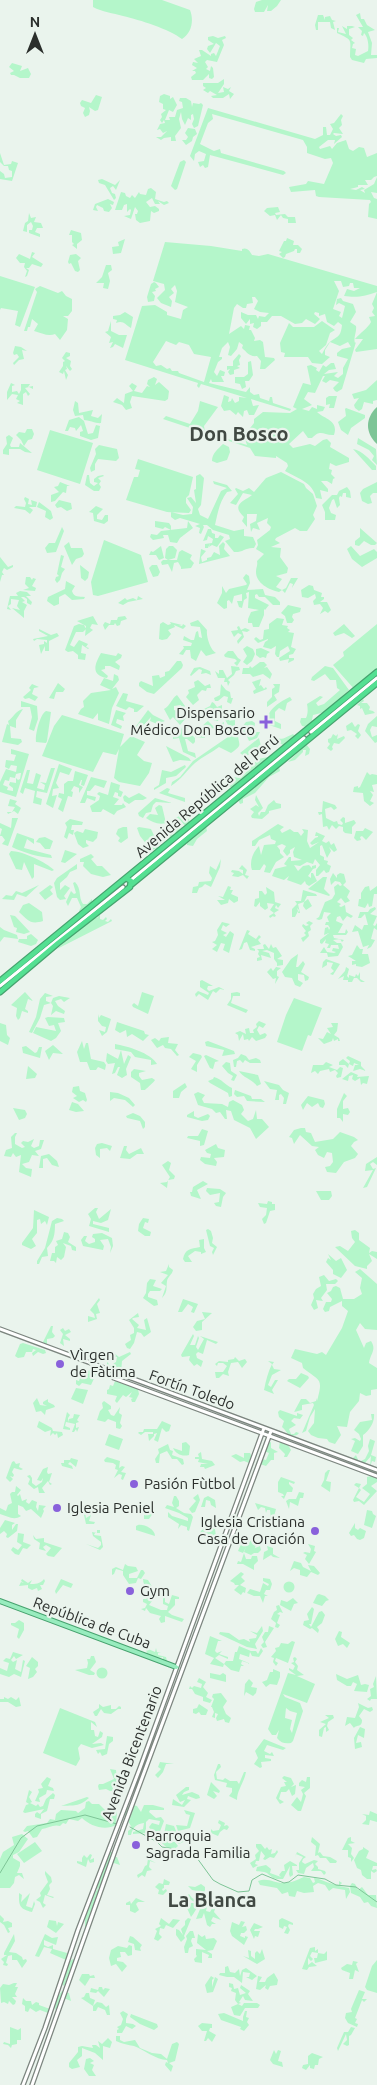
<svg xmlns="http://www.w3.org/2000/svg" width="377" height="2085" viewBox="0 0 377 2085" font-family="Ubuntu,sans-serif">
<rect width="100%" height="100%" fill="#eaf4ed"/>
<path fill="#b4f6ca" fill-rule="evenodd" d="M 93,0 L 162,0 L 190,10 C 194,20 192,33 182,39 C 169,29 140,20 123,16 C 113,13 102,12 93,7 Z
M 262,0 L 281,0 L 277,6 L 271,11 L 267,11 L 268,5 L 264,12 L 255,12 L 254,9 L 256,2 Z
M 360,13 L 361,19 L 364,19 L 367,25 L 375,30 L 368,32 L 372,43 L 371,55 L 377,55 L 377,58 L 366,59 L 364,63 L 352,60 L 350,57 C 350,39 354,41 337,33 L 337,28 L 339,28 L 338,32 L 346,34 L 342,26 L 347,29 L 347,26 L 352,26 L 355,27 L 349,29 L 349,35 L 353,38 L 351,40 L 355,43 L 353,44 L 352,48 L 356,49 L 355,55 L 358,56 L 368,51 C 369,45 368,37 364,33 L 363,36 L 361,35 L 362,31 L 358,27 L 363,27 L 356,15 Z
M 318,15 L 323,15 L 325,20 L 325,17 L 330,16 L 332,20 L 336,21 L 333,22 L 335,30 L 331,28 L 330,22 L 318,22 L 318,30 L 316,30 L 315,25 Z
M 213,36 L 218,38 L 225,36 L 226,38 L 222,40 L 224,45 L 217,62 L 207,60 L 205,62 L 208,67 L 206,69 L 210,71 L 211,66 L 213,68 L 214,77 L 212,79 L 209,78 L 209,74 L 203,80 L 192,80 L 191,77 L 196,73 L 195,71 L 192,71 L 197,68 L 192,65 L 193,62 L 198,63 L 194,59 L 201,56 L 199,50 L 202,50 L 211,56 L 211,54 L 214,53 L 216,56 L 220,46 L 216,43 L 210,53 L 207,49 L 208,46 L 214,44 L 208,40 L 208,37 Z
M 12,63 L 22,66 L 20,71 L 28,68 L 31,74 L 29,78 L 20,78 L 14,75 L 11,75 L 10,73 L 14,71 L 9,67 Z
M 224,79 L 224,84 L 218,93 L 224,92 L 223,87 L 228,89 L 231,87 L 229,91 L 234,94 L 230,99 L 229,94 L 223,98 L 213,98 L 211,96 L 217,95 L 210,91 L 208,93 L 203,90 L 206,88 L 203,86 L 203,83 L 218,83 Z
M 164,94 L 170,96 L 170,99 L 173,97 L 177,105 L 173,112 L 169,110 L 165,120 L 170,120 L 169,117 L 175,117 L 177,110 L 183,108 L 182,102 L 179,101 L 180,98 L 186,98 L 191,101 L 192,107 L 193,103 L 199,104 L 201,103 L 203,105 L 198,126 L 194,128 L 192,124 L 194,119 L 193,114 L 191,115 L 191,120 L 188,118 L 185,125 L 182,119 L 181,112 L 179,119 L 181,128 L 175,136 L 176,141 L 171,141 L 171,137 L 164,138 L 161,140 L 156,137 L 161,137 L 167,131 L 163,133 L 160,129 L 157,130 L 160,124 L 165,123 L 164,120 L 162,123 L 160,120 L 162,117 L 161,114 L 166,110 L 163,109 L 163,104 L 159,102 L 160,96 Z
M 96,95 L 102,97 L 98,110 L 95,111 L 89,107 L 90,111 L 89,115 L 85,117 L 83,113 L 85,108 L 81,106 L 80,103 L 82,100 L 91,103 Z
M 208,108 L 315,139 L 323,135 L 323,127 L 326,127 L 327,135 L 330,135 L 333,129 L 330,124 L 334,123 L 341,114 L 343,116 L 341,120 L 342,125 L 339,128 L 343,134 L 334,133 L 333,134 L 336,136 L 341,135 L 342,137 L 334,144 L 335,140 L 328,140 L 319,147 L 320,149 L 330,146 L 332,149 L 337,143 L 346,140 L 349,149 L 353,151 L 359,147 L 364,148 L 367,157 L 377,153 L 377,176 L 374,177 L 371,180 L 365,180 L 368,185 L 358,185 L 358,187 L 350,189 L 356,190 L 362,187 L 365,189 L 360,190 L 365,193 L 364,190 L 374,184 L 377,177 L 377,193 L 371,192 L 374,198 L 377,199 L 377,219 L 368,217 L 369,204 L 371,202 L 370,200 L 319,197 L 316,196 L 315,190 L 291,192 L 289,187 L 306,184 L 308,181 L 324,184 L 333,163 L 331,158 L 325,159 L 307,153 L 307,147 L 303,140 L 212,114 L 213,119 L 208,123 L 200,144 L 214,151 L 220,149 L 221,153 L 284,171 L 286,173 L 283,175 L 210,155 L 208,167 L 205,168 L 203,165 L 200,167 L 198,162 L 204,161 L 206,154 L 199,151 L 195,154 L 194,161 L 190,156 Z
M 188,128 L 195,129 L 197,134 L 193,137 L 192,141 L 186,145 L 182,140 L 186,140 L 188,137 L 185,133 Z
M 0,153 L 4,165 L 11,164 L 12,161 L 18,163 L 12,181 L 0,179 L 0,171 L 4,174 L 5,178 L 12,177 L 12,171 L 9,170 L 8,166 L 4,166 L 0,162 Z
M 184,160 L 186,162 L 177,189 L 175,190 L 171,186 L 180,162 Z
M 102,179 L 115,185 L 120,180 L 116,190 L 113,186 L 110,188 L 112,193 L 115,194 L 116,198 L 114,200 L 105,185 L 99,183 L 98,180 Z
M 151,188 L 156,192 L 155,199 L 164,202 L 167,201 L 169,203 L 164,205 L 158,201 L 160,204 L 155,204 L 152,198 L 146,202 L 150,207 L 155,206 L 159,209 L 159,211 L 154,213 L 151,211 L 150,221 L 140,223 L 136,220 L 135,214 L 137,214 L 138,211 L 135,207 L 131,219 L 124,216 L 130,215 L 131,210 L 130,209 L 127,212 L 127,204 L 124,205 L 122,210 L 115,210 L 121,192 L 125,193 L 126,196 L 130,198 L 132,195 L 135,198 L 139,192 L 140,194 L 146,195 L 148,189 Z
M 108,199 L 114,202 L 113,205 L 110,204 L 112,208 L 109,212 L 104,211 L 103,208 L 97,205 L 96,207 L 98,211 L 93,210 L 95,204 Z
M 278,207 L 280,212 L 275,213 L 276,215 L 285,214 L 288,217 L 295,217 L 296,223 L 288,223 L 288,219 L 283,218 L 281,215 L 277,220 L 275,215 L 270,216 L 264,211 L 267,208 Z
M 29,213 L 31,218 L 36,217 L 34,222 L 41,223 L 43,228 L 37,228 L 35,232 L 40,234 L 40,237 L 29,233 L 29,230 L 32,230 L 33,226 L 31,222 L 27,225 L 27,232 L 23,231 L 25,223 L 28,221 Z
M 71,230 L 81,233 L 82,240 L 77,244 L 77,249 L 72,245 L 74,244 L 72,242 L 72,235 L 69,235 Z
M 287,238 L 294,241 L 293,245 L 298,245 L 302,249 L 300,253 L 297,253 L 297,249 L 295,249 L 294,251 L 286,254 L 285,257 L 283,258 L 279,254 L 282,252 L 279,251 L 284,241 L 286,241 Z
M 125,239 L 121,253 L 113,254 L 112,247 L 119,246 L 118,242 Z
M 165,242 L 211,246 L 242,251 L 242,249 C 247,247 250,251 252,255 L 259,256 L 268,254 L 377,286 L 377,349 L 356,352 L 355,350 L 363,339 L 355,339 C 360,333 368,328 371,322 L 369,317 L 375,316 L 372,312 L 374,308 L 372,304 L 377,292 C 365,296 358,298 344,296 L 347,289 L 354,291 L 360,288 L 354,288 L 353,283 L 350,283 L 349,286 L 343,287 L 341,281 L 334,281 L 339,291 L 333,309 L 341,312 L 339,316 L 342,318 L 345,306 L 339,303 L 336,305 L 337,299 L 341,298 L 343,301 L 353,304 L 356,312 L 350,322 L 356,326 C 357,332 353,338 355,343 L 356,342 L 342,389 L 337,392 L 335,391 L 333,388 L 339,382 L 330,380 L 326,383 L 322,381 L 325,376 L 323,376 L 315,393 L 308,392 L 304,399 L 312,405 L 302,409 L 309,411 L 312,407 L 317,409 L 317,405 L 325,407 L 323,411 L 317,412 C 324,419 339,420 334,435 C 324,436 321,428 312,438 L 308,438 L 303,431 L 289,444 L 293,448 L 310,444 L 315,446 L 323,440 L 327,439 L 331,443 L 330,447 L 349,458 L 349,462 L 336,466 L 330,463 L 329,469 L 332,470 L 331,474 L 335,478 L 333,479 L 332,484 L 327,481 L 321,481 L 328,489 L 328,492 L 320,490 L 322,499 L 316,498 C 313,482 297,478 285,471 L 288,466 L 287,463 L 276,456 L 276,458 L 255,456 L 250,448 L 163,419 L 166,416 L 190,424 L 198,411 L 200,401 L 218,407 L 204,426 L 205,432 L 247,445 L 244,436 L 254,423 L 254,419 L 263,412 L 290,413 L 297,409 L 293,407 L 303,383 L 311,385 L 307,366 L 311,365 L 317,368 L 316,370 L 319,372 L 323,365 L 326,367 L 331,363 L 334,363 L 336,369 L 329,370 L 324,374 L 338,372 L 334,376 L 338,378 L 343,374 L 343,368 L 348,359 L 337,356 L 337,353 L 342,349 L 351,347 L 348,342 L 340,346 L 330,342 L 325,350 L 325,355 L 330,357 L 322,364 L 312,363 L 308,357 L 284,357 L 285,353 L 281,352 L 280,343 L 289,323 L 293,327 L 314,327 L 322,321 L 335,330 L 330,333 L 326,345 L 319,351 L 322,354 C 324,350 327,344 331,341 C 339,336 341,335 342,325 L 338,322 L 334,326 L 327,322 L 325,314 L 319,316 L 319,313 L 315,312 L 314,314 L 320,319 L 315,324 L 306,319 L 302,323 L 295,324 L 281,316 L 272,316 L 267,322 L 261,322 L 261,326 L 257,329 L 253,327 L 254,323 L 250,324 L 250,319 L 246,324 L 241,318 L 241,312 L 248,315 L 256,315 L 258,319 L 259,316 L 265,317 L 269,313 L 260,312 L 254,309 L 258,301 L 255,297 L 252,297 L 253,303 L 247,304 L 246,308 L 243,308 L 237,304 L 234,308 L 229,334 L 241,326 L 244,329 L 245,325 L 250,326 L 249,330 L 251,330 L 255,338 L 254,341 L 260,340 L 263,342 L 265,357 L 274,358 L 275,360 L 265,369 L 260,369 L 261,361 L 257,356 C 249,357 247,352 242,348 L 243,345 L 239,342 L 237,349 L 231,356 L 228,355 L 230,347 L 228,342 L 222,348 L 219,357 L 222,357 L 222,359 L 218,362 L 214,372 L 217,376 L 220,370 L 225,372 L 224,376 L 221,376 L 224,382 L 212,382 L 211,379 L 209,383 L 246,392 L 250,387 L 250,392 L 254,395 L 259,394 L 260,398 L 269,401 L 270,397 L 272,397 L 273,403 L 291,409 L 290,411 L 251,399 L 253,406 L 259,405 L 254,415 L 249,415 L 247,410 L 244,411 L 243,417 L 238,412 L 236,415 L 230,410 L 224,411 L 221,406 L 224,395 L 229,397 L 228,402 L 231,401 L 232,398 L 235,403 L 239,401 L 239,397 L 247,398 L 201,384 L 199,388 L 197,386 L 198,383 L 125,360 L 142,306 L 155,305 L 167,312 L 167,315 L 181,319 L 183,310 L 188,307 L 175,302 L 177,291 L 175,285 L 171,289 L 174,293 L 169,297 L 172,301 L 171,307 L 161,303 L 157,298 L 165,290 L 164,284 L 153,281 ZM 166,341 L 176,345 L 179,342 L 189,345 L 194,354 L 211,357 L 204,382 L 179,373 L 178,371 L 172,371 L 170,368 L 167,369 L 161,365 L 156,366 L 153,362 Z
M 32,252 L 35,253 L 32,257 L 43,264 L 41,267 L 32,264 L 29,268 L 26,268 L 29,270 L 27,276 L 25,277 L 27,271 L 24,267 L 25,263 L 20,263 L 16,258 L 19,254 L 30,259 Z
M 76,254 L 81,258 L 78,261 L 80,270 L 78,272 L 75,271 L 71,263 L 69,264 L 68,262 L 70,255 Z
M 106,265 L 111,265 L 112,270 L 108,273 L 110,281 L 108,289 L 103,288 L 104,283 L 96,283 L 102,277 Z
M 0,276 L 35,287 L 20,327 L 15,325 L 18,311 L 1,308 L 0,310 Z
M 154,282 L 156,283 L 159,287 L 155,289 L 156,291 L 152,292 L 155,296 L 154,301 L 148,302 L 147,297 L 151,284 Z
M 40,286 L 58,293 L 62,291 L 66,296 L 72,299 L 72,311 L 68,316 L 63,316 L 68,319 L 67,330 L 60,340 L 55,334 C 49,337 41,333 34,331 L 38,324 L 32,319 L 30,327 L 28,327 L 27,331 L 24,331 L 37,292 L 35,289 Z
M 125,312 L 133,317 L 131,328 C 125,325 124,320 116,323 L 117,320 L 113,319 L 113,316 L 120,315 Z
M 111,321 L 111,331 L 119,335 L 127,335 L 123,348 L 115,344 L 113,347 L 110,348 L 113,342 L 109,343 L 111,337 L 105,332 L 108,331 Z
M 15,346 L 21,347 L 27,351 L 22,350 L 24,359 L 19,360 L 14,365 L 13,363 L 19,357 L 17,354 L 14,355 L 13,353 Z
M 66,352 L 70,353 L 70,356 L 66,358 L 71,361 L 70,366 L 72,369 L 70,371 L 66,366 L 67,369 L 65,370 L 68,375 L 66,380 L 64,371 L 63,374 L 59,372 L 63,366 L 63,362 L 65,361 L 62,358 Z
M 239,354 L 241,356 L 239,360 L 240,365 L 237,366 L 240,368 L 234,370 L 234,374 L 230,375 L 228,372 L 230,369 L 227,370 L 227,366 L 233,366 L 233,361 Z
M 251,361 L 253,375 L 249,381 L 245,381 L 246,387 L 242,389 L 240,384 L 235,383 L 235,377 L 244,377 L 248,374 L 248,362 Z
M 154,377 L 157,379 L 155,385 L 159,382 L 169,391 L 168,399 L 165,401 L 132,396 L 130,402 L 132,408 L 126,410 L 122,405 L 113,402 L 117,398 L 124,403 L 125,394 L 133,391 L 129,386 L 132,383 L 137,386 L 134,391 L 142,393 L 147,386 L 150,387 L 147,384 L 148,380 Z
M 377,380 L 377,400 L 373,401 L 373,404 L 364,402 L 362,409 L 359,411 L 355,408 L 354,405 L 359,398 L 354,399 L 352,394 L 366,390 Z
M 11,383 L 15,385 L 12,386 L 12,392 L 17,391 L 19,394 L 21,390 L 21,384 L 30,384 L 28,387 L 33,386 L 33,389 L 29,387 L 25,388 L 30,394 L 28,396 L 26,392 L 23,394 L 23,405 L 17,403 L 20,401 L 16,399 L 18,395 L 12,394 L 7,400 L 7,392 Z
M 329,396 L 337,396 L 334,408 L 329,408 L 330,404 L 326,405 L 326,398 Z
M 75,401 L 78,403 L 79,413 L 93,410 L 91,416 L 98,418 L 102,414 L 101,423 C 98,424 88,420 84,420 L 83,415 L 75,416 L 73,410 Z
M 346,408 L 365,415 L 365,418 L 351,428 L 348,435 L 341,430 L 338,422 L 346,416 L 345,409 Z
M 79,417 L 84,421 L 88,434 L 93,433 L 96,425 L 100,426 L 98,438 L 91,440 L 80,436 L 80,432 L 83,431 L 81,425 L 76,431 L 75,428 L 70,427 L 68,431 L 65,431 L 69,420 Z
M 27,429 L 32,429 L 34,434 L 32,439 L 28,440 L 24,446 L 21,440 L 16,435 L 19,432 L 25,433 Z
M 50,430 L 93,443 L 80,484 L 37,470 Z
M 9,435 L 13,438 L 10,445 L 11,447 L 19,447 L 20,443 L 32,453 L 25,452 L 20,449 L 9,449 L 9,455 L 3,454 L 3,450 L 7,444 L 6,437 Z
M 358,438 L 376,449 L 377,465 L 372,460 L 374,456 L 369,450 L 357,444 Z
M 223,444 L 229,447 L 230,452 L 227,460 L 217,463 L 212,461 C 212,453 218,449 223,444 Z
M 99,445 L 117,449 L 119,458 L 116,461 L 98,459 L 95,464 L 95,470 L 91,472 L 90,468 L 96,454 L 95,449 Z
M 353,449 C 363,451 369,459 376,466 L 376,470 L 372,470 Z
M 138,459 L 193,477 L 189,495 L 186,498 L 186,503 L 191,510 L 189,513 L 167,512 L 126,500 L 134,477 L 138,477 L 140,470 L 135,469 Z
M 281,472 L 304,484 L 306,488 L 313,494 L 317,506 L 313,515 L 315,519 L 307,531 L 300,531 L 295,528 L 276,538 L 275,540 L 280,543 L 271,547 L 281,548 L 280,557 L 288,568 L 287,573 L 276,576 L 282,579 L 276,587 L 282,590 L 286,588 L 291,578 L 298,578 L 292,588 L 293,584 L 290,583 L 285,593 L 282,590 L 279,592 C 269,590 256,583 256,572 C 256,567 258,566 257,561 L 264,554 L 256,549 L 258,545 L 257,540 L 270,530 L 271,527 L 267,523 L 268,518 L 257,523 L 260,530 L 253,528 L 251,532 L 250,524 L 256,521 L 257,514 L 247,514 L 247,527 L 242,521 L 244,517 C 230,504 245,501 252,495 L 243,493 L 236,505 L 230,503 L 238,494 L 235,489 L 236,488 L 243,491 L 249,488 L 254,492 L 266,478 Z
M 200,474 L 204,478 L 201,505 L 198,509 L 200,515 L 208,519 L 221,491 L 227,488 L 214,484 L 213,481 L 227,485 L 232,491 L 227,492 C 219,503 218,512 215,525 L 234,531 L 244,529 L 244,536 L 253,537 L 256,544 L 254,548 C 246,547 242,553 234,552 L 225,541 L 230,539 L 229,535 L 213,530 L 207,525 L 203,525 L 204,527 L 201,534 L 199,533 L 200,528 L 195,526 L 200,524 L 180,518 L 175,520 L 171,517 L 171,512 L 183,515 L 192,514 L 193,507 L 187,498 L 191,497 L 196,503 L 194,490 L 196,489 L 196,476 Z
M 87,475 L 89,475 L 90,483 L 94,486 L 98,483 L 94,482 L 94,479 L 98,476 L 103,475 L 104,476 L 98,478 L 101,481 L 99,484 L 101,487 L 99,491 L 94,491 L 85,485 Z
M 60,482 L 70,486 L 67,486 L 66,493 L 63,492 L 55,501 L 51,502 L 51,495 L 59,492 L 54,487 L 58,486 Z
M 377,482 L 377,493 L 373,493 L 370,496 L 372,503 L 368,504 L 362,501 L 360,493 L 363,489 Z
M 347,487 L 350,491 L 351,498 L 346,497 L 346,493 L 343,493 L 342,497 L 340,496 L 339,498 L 340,505 L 337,508 L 334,499 L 332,500 L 329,508 L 331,513 L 336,515 L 335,520 L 325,520 L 325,512 L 322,505 L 332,495 L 337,495 L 339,491 Z
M 25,497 L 29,499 L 28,504 L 32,505 L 31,500 L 37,502 L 36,507 L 29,507 L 33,510 L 30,514 L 25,510 L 14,508 L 16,506 L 25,507 L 26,503 L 24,499 Z
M 59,500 L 71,503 L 72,509 L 67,511 L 61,507 L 57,508 L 55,505 Z
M 39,502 L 51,511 L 53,518 L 50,520 L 45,517 L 46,511 L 37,507 Z
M 96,506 L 103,509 L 97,515 L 97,519 L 102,520 L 105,515 L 108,515 L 108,521 L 104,524 L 94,521 L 93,513 L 89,512 Z
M 155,521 L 169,523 L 171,526 L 171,530 L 165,527 L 163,529 L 155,527 Z
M 188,521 L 193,528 L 180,538 L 177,543 L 170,542 L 168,535 L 163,535 L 164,538 L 153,540 L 150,537 L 151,534 L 157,535 L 161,531 L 187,528 Z
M 62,527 L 64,531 L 56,552 L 47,553 L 45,548 L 49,543 L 55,543 Z
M 360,528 L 377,543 L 375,545 L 371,545 L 364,541 L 359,546 L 355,545 L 355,541 L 360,537 Z
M 208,529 L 211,529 L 212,533 L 215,534 L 215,538 L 218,538 L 220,535 L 224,537 L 217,547 L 212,545 L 209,547 L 210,543 L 208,548 L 205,548 L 205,544 L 212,543 L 213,539 L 208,536 L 207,540 L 203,541 Z
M 104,540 L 141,555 L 148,582 L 98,596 L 93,595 L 91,582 Z
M 69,542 L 71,548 L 82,548 L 84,554 L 82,557 L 76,559 L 72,565 L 64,546 Z
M 223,542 L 225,544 L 224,549 L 230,556 L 199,564 L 201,549 L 206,551 L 201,557 L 202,562 L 207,560 L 207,558 L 211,557 L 214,552 L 220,555 L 219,546 Z
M 161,546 L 164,558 L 159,560 L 156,555 L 149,555 L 151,551 L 153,552 Z
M 169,546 L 173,546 L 177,550 L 175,558 L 168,560 L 165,558 L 166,549 Z
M 351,546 L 360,556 L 374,549 L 377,552 L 377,558 L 362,567 L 352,559 L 347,549 Z
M 182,550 L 192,555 L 190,559 L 194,563 L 191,568 L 181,569 L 181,567 L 178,562 L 174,563 L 172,572 L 168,564 L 162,565 L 161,562 L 163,560 L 177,560 L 179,552 Z
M 61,555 L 64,556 L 61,567 L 65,569 L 62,573 L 60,580 L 57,583 L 55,580 L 56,577 L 59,576 L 57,574 Z
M 0,557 L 8,567 L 13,565 L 13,567 L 7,570 L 4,568 L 2,572 L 4,575 L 2,575 L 0,582 Z
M 80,565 L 89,572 L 88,578 L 85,581 L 81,578 Z
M 152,565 L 157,565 L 160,572 L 158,576 L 153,577 L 149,568 Z
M 246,574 L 249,576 L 250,583 L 247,590 L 263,589 L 265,595 L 275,597 L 280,602 L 280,605 L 273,605 L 265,597 L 259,597 L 257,594 L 255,595 L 255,598 L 269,605 L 265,610 L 264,609 L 264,615 L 259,627 L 253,627 L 252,623 L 248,623 L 248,619 L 251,612 L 259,610 L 248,608 L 249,592 L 246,593 L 247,598 L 244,600 L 242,608 L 239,607 L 237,601 L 242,601 L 242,594 L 234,596 L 232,604 L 229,600 L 227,601 L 227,608 L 224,609 L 217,603 L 222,593 L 222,586 L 226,593 L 229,589 L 246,585 L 247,584 L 243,578 Z
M 26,577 L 30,577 L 32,580 L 33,578 L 36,579 L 32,586 L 36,588 L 35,591 L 23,590 L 29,588 L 25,584 Z
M 66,581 L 75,586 L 72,591 C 74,598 79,596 85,597 L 84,599 L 72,600 L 65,594 L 59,597 L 59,604 L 54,606 L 47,601 L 48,597 L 65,589 Z
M 309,585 L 313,586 L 314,590 L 322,593 L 321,597 L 324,597 L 324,599 L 320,602 L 327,602 L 331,610 L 328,613 L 325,611 L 320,614 L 323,608 L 320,604 L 314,605 L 313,601 L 316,598 L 315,594 L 308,598 L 302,597 L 301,590 Z
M 20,591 L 27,592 L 31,596 L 26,596 L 32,602 L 31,605 L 27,603 L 27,599 L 24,597 L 21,597 L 25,601 L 22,602 L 27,605 L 24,611 L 24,618 L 12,608 L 20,610 L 17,606 L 19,600 L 11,599 L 11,604 L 8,606 L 11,610 L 7,609 L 10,596 L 18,596 L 16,593 Z
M 138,596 L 143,599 L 128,602 L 123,605 L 118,603 L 125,598 L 127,600 L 133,598 L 137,600 Z
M 288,605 L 301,608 L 300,612 L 293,614 L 292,617 L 294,620 L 292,623 L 287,623 L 285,616 L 281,613 Z
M 93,616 L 98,625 L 92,624 L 90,628 L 93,630 L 85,636 L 86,626 L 77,621 Z
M 125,616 L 127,619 L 121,621 L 120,625 L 117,626 L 115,623 L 114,625 L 109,625 L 105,630 L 103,625 L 105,622 L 110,624 L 111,620 L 117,620 L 118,617 Z
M 277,618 L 284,619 L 282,625 L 288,626 L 287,628 L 290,630 L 288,632 L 294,633 L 291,647 L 296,649 L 293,654 L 289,655 L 289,658 L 294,658 L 294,660 L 288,663 L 289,659 L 280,661 L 279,658 L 290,651 L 288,646 L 280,651 L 279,657 L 277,657 L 275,654 L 276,646 L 271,649 L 263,647 L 265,642 L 268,640 L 268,639 L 258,643 L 254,639 L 256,637 L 260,640 L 263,639 L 264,630 L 269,629 L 269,624 Z
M 198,620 L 207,630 C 206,636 210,650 216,653 L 206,656 L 201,650 L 196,661 L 191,658 L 190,650 L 186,650 L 183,655 L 179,654 L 184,648 L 183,646 L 191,646 L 192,643 L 183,640 L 184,636 L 191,640 L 194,640 L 196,632 L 198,631 L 199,637 L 202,638 L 200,627 L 191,626 L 190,623 Z
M 163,622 L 168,625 L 171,624 L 170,622 L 182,625 L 179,626 L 182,626 L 183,624 L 186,626 L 183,629 L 174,625 L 175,627 L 168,630 L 171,634 L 167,639 L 162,640 L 159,639 L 160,624 Z
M 79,624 L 84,625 L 86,629 L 83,632 L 76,632 L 70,645 L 74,647 L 79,640 L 88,644 L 86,647 L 89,648 L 88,649 L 82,645 L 81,653 L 86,654 L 85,660 L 78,659 L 78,655 L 73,651 L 68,652 L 65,650 L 74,626 Z
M 344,624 L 355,636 L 352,638 L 344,633 L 335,636 L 333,633 Z
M 377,624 L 377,671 L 355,690 L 333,665 L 344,656 L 343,652 Z
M 239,626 L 241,630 L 245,628 L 250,630 L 247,632 L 242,631 L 244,637 L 238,644 L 237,641 L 242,635 L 238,633 L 234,637 L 231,631 L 238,630 L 237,627 Z
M 39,629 L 51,635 L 57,633 L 59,636 L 49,641 L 49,651 L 45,651 L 45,646 L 41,654 L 39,645 L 44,644 L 44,641 L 47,643 L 47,640 L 37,639 L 34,641 L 33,639 L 48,636 L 39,631 Z
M 247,646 L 253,649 L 255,654 L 252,661 L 247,665 L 243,662 L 247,656 L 243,649 Z
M 261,648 L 270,652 L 267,654 L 266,658 L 263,657 L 260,658 L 256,655 L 256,649 Z
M 228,651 L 233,651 L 238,658 L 241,660 L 237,666 L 234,663 L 237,661 L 235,659 L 225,657 L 224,655 Z
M 101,653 L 116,656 L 118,653 L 122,655 L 121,658 L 115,662 L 120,666 L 119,670 L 110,666 L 105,666 L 105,669 L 101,670 L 108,676 L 107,678 C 90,675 95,664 101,653 Z
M 177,661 L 181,661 L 183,665 L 182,668 L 154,694 L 147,692 L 139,686 L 139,683 L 141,681 L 153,686 L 152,676 L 159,675 L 160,678 L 165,676 L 165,672 L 169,671 Z
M 260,662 L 264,662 L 267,665 L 264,668 L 267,667 L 272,674 L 270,679 L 263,674 L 253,677 L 250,674 L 242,674 L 243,668 L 249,668 L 250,666 L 252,668 Z
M 231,666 L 239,667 L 240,670 L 236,671 L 234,675 L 228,680 L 230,682 L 228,686 L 227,682 L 224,682 L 225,678 L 218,678 L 215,671 L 219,674 L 219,670 L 223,670 L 227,678 L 232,674 Z
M 325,666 L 333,668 L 349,690 L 325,712 L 313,715 L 311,725 L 307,727 L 302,726 L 300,722 L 301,718 L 306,718 C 308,714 308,709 307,704 L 320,696 L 323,697 L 316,703 L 318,706 L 324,704 L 340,690 L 337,688 L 336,680 L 330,680 L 325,674 L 314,681 L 311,680 L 312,677 Z
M 200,667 L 210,671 L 211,675 L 206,673 L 201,674 L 202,670 L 199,669 L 191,676 L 190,675 L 194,668 Z
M 114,674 L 118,676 L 119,680 L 112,689 L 116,687 L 119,693 L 112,708 L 109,724 L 98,720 L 98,713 L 93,719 L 78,714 L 81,709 L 84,707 L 83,701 L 91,693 L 111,690 L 100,685 L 104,678 L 113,681 Z
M 261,679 L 259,686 L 261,685 L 264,689 L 266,687 L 267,689 L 254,694 L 253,691 L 256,689 L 252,682 Z
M 198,680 L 205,686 L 210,684 L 211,688 L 207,688 L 206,691 L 202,690 L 197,695 L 199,700 L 193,705 L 186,697 L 189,693 L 188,690 L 195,687 L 194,682 Z
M 58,683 L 65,689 L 63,692 L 56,692 L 54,699 L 49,698 Z
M 32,684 L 39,687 L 34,688 L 32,694 L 38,697 L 35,701 L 29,698 L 25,699 L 23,697 L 31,690 L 29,688 Z
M 221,684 L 226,690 L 230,692 L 231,698 L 233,698 L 231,704 L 227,702 L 228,697 L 224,696 L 218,701 L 215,701 L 214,698 L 220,695 Z
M 273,684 L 280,684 L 279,692 L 274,695 L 277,700 L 267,707 L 267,702 L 272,697 L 272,689 L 275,687 Z
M 123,693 L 128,694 L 126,701 L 144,706 L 137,712 L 134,712 L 134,709 L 129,707 L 126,710 L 116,706 Z
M 177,695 L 185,706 L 182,710 L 180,709 L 181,705 L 174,706 L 174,710 L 177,711 L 177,714 L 182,718 L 186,718 L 180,725 L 173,717 L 170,720 L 164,709 C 171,705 171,699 177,695 Z
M 290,697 L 292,700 L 287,703 L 285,711 L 279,708 L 275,712 L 275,721 L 281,724 L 281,729 L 269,725 C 263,712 279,702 290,697 Z
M 363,699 L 364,701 L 361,703 L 367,703 L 370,707 L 369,710 L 373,711 L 375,713 L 365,715 L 362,708 L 360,709 L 360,706 L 357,705 Z
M 21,701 L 37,706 L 38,719 L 34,731 L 29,729 L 32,717 L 30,707 L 21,707 Z
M 212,702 L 214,703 L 217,707 L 222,705 L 222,709 L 226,710 L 225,716 L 230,721 L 235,718 L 235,726 L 234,727 L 228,725 L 223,716 L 219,716 L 218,721 L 213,720 L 213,711 L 209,711 L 207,717 L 202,710 L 210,706 Z
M 23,709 L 16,720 L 16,728 L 10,726 L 11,738 L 21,739 L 22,742 L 18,745 L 2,742 L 7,724 L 9,725 L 8,721 C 13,718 16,710 23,709 Z
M 116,710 L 126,713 L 123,716 L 124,721 L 117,719 L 116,723 L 122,726 L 121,729 L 111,725 Z
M 148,710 L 153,715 L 165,721 L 157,724 L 150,721 L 151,717 L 135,735 L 131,733 Z
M 46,711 L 51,712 L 47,741 L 46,743 L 36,742 C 35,735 40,714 46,711 Z
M 62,715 L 124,734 L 120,747 L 131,736 L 145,742 L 137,755 L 144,761 L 152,763 L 149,773 L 140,786 L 119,782 L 114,778 L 119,749 L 116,755 L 103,752 L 93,772 L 42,756 L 54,726 Z
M 377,716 L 377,727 L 372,726 L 370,730 L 372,737 L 377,735 L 377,742 L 375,743 L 365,731 L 368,724 Z
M 208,721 L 214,727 L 224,722 L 223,732 L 221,734 L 220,729 L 209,728 L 204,730 L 205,738 L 195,737 L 195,735 C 200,730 202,725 208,721 Z
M 252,721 L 255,723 L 254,732 L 260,732 L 257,738 L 249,741 L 246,734 L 240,731 L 238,733 C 238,746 244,744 231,753 L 219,747 C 211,753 202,757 195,763 C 187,770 181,780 171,786 L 172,782 L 180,777 L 193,761 L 241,728 L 246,722 Z
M 352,722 L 355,727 L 358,724 L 360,725 L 358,731 L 361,735 L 358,739 L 355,736 L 357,734 L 351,730 L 347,731 L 346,726 Z
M 182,727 L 188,727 L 188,730 L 184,731 L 185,734 L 190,733 L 195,738 L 195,742 L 193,744 L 187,739 L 185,739 L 188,751 L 195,753 L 196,758 L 183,752 L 179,738 L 173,739 L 173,736 L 180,735 Z
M 293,734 L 296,737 L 285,746 L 272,739 L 271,735 C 281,742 284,738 293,734 Z
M 333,734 L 336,736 L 338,734 L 337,739 L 344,736 L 345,738 L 339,744 L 334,743 L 332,747 L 333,749 L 331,751 L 327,748 L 330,744 L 328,742 L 328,739 L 331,738 Z
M 259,738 L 261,746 L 245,757 L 240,753 Z
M 306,744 L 310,749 L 309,754 L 305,756 L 306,750 L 303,750 L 303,752 L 295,760 L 288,762 Z
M 166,746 L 189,758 L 191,761 L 180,760 L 173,762 Z
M 11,749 L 29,754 L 16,797 L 0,792 L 0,782 L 6,769 L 16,772 L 17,766 L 11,765 L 9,769 L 5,767 L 6,760 L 14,761 L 16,755 L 11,754 ZM 20,773 L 21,773 L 20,779 L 18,780 L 16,778 L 16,783 L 10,782 L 9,785 L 13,788 L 13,791 L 7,790 L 8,787 L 3,785 L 5,780 L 9,781 L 10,777 L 15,778 L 16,774 Z
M 268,757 L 269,759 L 235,787 L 232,788 L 229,786 L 229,779 L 232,777 L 241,778 L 258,759 Z
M 59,764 L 72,769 L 69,775 L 60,772 L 56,783 L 59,788 L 53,789 L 52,796 L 57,795 L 53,808 L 46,804 Z
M 185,765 L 186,767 L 176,776 L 166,778 L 166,783 L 154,790 L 154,788 L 159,785 L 162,770 L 171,772 Z
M 279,766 L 280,771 L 269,777 L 255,793 L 243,799 L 243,803 L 240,804 L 238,800 Z
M 51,768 L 55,768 L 47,793 L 37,791 L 36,797 L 42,799 L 41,805 L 33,803 L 35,791 L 25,788 L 23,794 L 20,792 L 27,770 L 30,770 L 27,783 L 33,784 L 36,773 L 41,775 L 37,788 L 44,790 L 45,785 L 40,782 L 46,783 Z
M 75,771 L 88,775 L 84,786 L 81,785 L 82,780 L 81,780 L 79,785 L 83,787 L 79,793 L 79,788 L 74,786 L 71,791 L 73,792 L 72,797 L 68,796 L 63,812 L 58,809 L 62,799 L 58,797 L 59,793 L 64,794 L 64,784 L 68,781 L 73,781 Z
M 367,772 L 370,775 L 372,774 L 377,775 L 377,784 L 372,785 L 374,792 L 370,791 L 373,795 L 370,801 L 374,803 L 370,806 L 364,801 L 363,793 L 353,792 L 354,787 L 358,786 L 358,788 L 360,787 Z
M 91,777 L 107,781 L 104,788 L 95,785 L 90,791 L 87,791 L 87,795 L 96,797 L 95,801 L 87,798 L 85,803 L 80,803 Z
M 111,782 L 120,785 L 119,790 L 123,792 L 121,797 L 118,796 L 118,793 L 115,792 L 113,797 L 119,799 L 114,805 L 122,805 L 123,803 L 126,807 L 117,811 L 114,815 L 103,809 L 101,812 L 92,812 L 90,806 L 99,800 L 100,796 L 97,794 L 99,792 L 108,795 Z
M 167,788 L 170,789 L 168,793 L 185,798 L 185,802 L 159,793 Z
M 139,793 L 147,798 L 143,800 L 135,800 L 129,804 L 124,801 L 123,797 L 125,795 L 129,798 Z
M 256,795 L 263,808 L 258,813 L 259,816 L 261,812 L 265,812 L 268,805 L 274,800 L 276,803 L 281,804 L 281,808 L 269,811 L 269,813 L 262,819 L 252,818 L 251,816 L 254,812 L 250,809 L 256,805 L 259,807 L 255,800 Z
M 155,798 L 172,803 L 156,802 L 153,805 L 151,812 L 146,813 L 143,818 L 139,816 L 138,813 Z
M 10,799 L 17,801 L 15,804 L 21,808 L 18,814 L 14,811 L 8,814 L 7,812 L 12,812 L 15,807 L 8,806 Z
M 323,801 L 335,805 L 337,808 L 334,810 L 331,807 L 325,809 L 326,818 L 334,822 L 337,821 L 338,824 L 342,825 L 343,823 L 340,820 L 343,817 L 345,818 L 345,823 L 354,820 L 356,823 L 352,827 L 352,834 L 345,833 L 343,831 L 343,827 L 339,826 L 336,829 L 332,825 L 329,830 L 327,826 L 323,827 L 322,814 L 319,815 L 318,812 L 322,812 Z
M 159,805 L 162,806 L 166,823 C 158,825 152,822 146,818 L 150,814 L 158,815 L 155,808 Z
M 179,816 L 189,819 L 191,827 L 189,831 L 181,833 L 173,841 L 169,838 L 172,828 L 186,827 L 180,820 L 174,819 Z
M 12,818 L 18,818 L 8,846 L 2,844 L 5,840 L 2,836 L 0,836 L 2,829 L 0,828 L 0,823 L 11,828 Z
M 70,819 L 83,822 L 82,825 L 72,825 L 71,830 L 74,830 L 73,835 L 69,833 L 67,839 L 64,837 L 67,827 L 65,823 Z
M 278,824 L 284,827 L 280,830 L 282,833 L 290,829 L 294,832 L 298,832 L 301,836 L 304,832 L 302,829 L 308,830 L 307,841 L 310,848 L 319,842 L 312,845 L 310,843 L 315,838 L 318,837 L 318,836 L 315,836 L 316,832 L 325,836 L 322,841 L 326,843 L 329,841 L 331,845 L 334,843 L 337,850 L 334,852 L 329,847 L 331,851 L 327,858 L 322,845 L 320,846 L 320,855 L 324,857 L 324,860 L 328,861 L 327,864 L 331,866 L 329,872 L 326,873 L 324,870 L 318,876 L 316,876 L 316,870 L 320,865 L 315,859 L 313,864 L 307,862 L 300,866 L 294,865 L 298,871 L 303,866 L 309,865 L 312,868 L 312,866 L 316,865 L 316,868 L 313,869 L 308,876 L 311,878 L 311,873 L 313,873 L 317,881 L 309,886 L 306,884 L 305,881 L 301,885 L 287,880 L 289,876 L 284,880 L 272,876 L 275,869 L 287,866 L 284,864 L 289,857 L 291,857 L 291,861 L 302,860 L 294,857 L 293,852 L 295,847 L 290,850 L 290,853 L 287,856 L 283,851 L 286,846 L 282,844 L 277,846 L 280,850 L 280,853 L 284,857 L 276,862 L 270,873 L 264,872 L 266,866 L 264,864 L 260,870 L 252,870 C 249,862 253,852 259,846 L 261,855 L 264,845 L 275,844 L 276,841 L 271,839 L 270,835 L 259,840 L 255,846 L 252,846 L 252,841 Z
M 206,826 L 207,831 L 197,839 L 193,846 L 187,845 L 187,842 Z
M 123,827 L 127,827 L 128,838 L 121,843 L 118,841 L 120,838 L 116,834 L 118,829 Z
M 139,827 L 151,829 L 158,844 L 157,848 L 147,852 L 144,851 L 145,847 L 148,846 L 140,836 L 137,828 Z
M 365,828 L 373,832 L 366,840 L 362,836 L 360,837 L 361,840 L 357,841 L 354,838 L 356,831 L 363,831 Z
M 85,829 L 98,832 L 97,838 L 93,842 L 86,840 L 86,843 L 89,846 L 83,848 L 78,844 L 74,833 L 77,831 L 83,833 Z
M 17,833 L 34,839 L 34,844 L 27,839 L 24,848 L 51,855 L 52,858 C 39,857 24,853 12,847 Z
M 45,837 L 53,841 L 50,849 L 45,849 L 40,843 L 36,842 L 39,838 Z
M 65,850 L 77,854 L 65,863 L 61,862 Z
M 11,851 C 22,851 46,862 54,870 L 52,871 L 34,864 L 34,877 L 32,879 L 24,862 L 22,870 L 16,869 L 9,854 Z
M 91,854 L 94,857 L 91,859 L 97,866 L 102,866 L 111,875 L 103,877 L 91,874 L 83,866 L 84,862 L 80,862 L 80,859 Z
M 221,859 L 220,867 L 211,887 L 205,884 L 202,887 L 199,888 L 197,893 L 192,893 L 193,887 L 198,886 L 199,882 L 211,881 L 212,878 L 209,873 L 210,866 L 216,870 Z
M 77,864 L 77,869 L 70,872 L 67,877 L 60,883 L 60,890 L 65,885 L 70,888 L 64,896 L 66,899 L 60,900 L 57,897 L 54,883 L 57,878 Z
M 242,865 L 247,870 L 245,875 L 249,876 L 247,879 L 243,875 L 238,877 L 232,876 L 234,873 L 231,872 L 232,870 L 239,871 L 243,874 L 243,870 L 239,869 Z
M 333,873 L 337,878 L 337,875 L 340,873 L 344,874 L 346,882 L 343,885 L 350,891 L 347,897 L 350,901 L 345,903 L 341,898 L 337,902 L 341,904 L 339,906 L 341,907 L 345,905 L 346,912 L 353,916 L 351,918 L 347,916 L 343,921 L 340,916 L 337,917 L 336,921 L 343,924 L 338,933 L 345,933 L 346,929 L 348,932 L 346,935 L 333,935 L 334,938 L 344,940 L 342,942 L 340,939 L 333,940 L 337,943 L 341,943 L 343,947 L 338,956 L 328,957 L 327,953 L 320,953 L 324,947 L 327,952 L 334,953 L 336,952 L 332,951 L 333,948 L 339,949 L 338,945 L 331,945 L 330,948 L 327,948 L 329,944 L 325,943 L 326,939 L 322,944 L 320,943 L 320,940 L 329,933 L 324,935 L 325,928 L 328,927 L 329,930 L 330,928 L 328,925 L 325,925 L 326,922 L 329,922 L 327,917 L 331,913 L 324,912 L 322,919 L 319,920 L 316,919 L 319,917 L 325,902 L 332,899 L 335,894 L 334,887 L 338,884 L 340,886 L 342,885 L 340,882 L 335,881 L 331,885 L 330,879 Z
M 323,877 L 327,877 L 324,889 L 330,895 L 329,896 L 308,889 Z
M 75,882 C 82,889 78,897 83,904 L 87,904 L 92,899 L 92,902 L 85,908 L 83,915 L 80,915 L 79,911 L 81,907 L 77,898 L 72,898 L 68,906 L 66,902 L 71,891 L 74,894 L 76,893 L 73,883 Z
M 39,885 L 26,897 L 17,894 L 14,900 L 2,899 L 6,895 L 12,896 L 16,891 L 22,893 Z
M 50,885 L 53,887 L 50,890 L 53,894 L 45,900 L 39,893 Z
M 228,886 L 231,887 L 230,890 L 233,890 L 231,894 L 238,897 L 238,901 L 234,903 L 229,899 L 228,903 L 221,905 L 217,900 L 225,900 L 218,896 L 223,897 Z
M 369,886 L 370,891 L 377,886 L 377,894 L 374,894 L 372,906 L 369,907 L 368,903 L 365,908 L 358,906 L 359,899 L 361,899 L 361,893 L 365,887 Z
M 266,887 L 274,892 L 275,902 L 281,904 L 278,908 L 276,905 L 275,908 L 279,910 L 274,913 L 276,916 L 274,917 L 273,916 L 270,918 L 269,916 L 274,913 L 270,910 L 274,904 L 267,903 L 268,908 L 265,910 L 260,906 L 260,902 L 256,907 L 254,906 L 255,899 L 259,898 L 259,891 L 262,891 L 265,895 L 267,893 Z
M 303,890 L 316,894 L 317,896 L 307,896 L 304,902 L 308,899 L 312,906 L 306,910 L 303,906 L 304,902 L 298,904 L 300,913 L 298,913 L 299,910 L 297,908 L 298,911 L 295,917 L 292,917 L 292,909 L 297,904 L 295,901 L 301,901 Z
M 29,903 L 42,912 L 43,921 C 30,925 28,920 19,912 L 23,905 Z
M 375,907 L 376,909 L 370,914 L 377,916 L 373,925 L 375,926 L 377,923 L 377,930 L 374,928 L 371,939 L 375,940 L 371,947 L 367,949 L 369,945 L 363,947 L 358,931 L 352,932 L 355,925 L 362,930 L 364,925 L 368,925 L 365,914 L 361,918 L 358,918 L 360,912 L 368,912 L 370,909 Z
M 100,914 L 100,919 L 103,920 L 106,917 L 107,919 L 105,921 L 108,922 L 111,919 L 112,921 L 57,949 L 93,916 L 97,918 Z
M 10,915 L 15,916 L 30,932 L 24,934 L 16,932 L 17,928 L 14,927 Z
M 309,921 L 313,923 L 310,926 L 311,930 L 308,932 L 309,936 L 303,942 L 301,938 L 305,936 L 306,935 L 304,933 L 306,931 L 302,926 L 303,924 L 306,926 L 309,925 L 306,923 Z
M 222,922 L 230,924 L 226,927 L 223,925 L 221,930 L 227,933 L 223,935 L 226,937 L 230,931 L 234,934 L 229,953 L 223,950 L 225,944 L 221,943 L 217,952 L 212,949 L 217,945 L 212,942 L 215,941 L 218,935 L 217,930 Z
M 0,927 L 4,930 L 17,935 L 18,939 L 4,937 L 0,942 Z
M 247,930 L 250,931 L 248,934 L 256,939 L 259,935 L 261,937 L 258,940 L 261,944 L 251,947 L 255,949 L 255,951 L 250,950 L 247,942 L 244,943 L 242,949 L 239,950 Z
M 31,934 L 38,940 L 36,944 L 31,946 L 18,942 L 19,939 L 27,939 L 27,936 Z
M 265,944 L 269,949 L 271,944 L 273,948 L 276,947 L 282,956 L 277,959 L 283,960 L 283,965 L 277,966 L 277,963 L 274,959 L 274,953 L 267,950 L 262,951 L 269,953 L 271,958 L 261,955 L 262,960 L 257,961 L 257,958 L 260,957 L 258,954 L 259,951 L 257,949 L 264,949 L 263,945 Z
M 357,945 L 360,949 L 363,949 L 362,954 L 368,954 L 370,963 L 362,967 L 356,966 L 356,964 L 352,965 L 352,961 L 356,961 L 348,956 L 352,955 Z
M 298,954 L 296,967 L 298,967 L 303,961 L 305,964 L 301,972 L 309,977 L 308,980 L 305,981 L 304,975 L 298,974 L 298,980 L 303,983 L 300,987 L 295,985 L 292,978 L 285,977 L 282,972 L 291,959 Z
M 326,959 L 340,964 L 333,975 L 330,974 L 334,971 L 331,968 L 333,963 L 327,962 L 327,965 L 322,968 L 323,962 Z
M 276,967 L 281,968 L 277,971 L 277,976 L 279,977 L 275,984 L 276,978 L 273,979 L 267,972 L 271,968 L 273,971 Z
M 346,967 L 349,969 L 347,976 L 349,978 L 349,975 L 355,977 L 356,974 L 358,976 L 360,972 L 360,979 L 365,982 L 361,982 L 357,978 L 354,978 L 352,982 L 348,982 L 348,980 L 343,980 L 344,976 L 338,979 L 345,971 Z
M 202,980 L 213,986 L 208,986 L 207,989 L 209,991 L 219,987 L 225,990 L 220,989 L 216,993 L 213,991 L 208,1000 L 199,994 L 196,997 L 195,994 L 198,991 L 208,995 L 209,993 L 200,987 L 200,981 Z
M 25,992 L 33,1001 L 28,999 L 25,1009 L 28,1011 L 28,1013 L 22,1011 L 20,1018 L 18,1020 L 16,1016 L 17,1008 L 11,1005 Z
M 142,992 L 154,996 L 148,1014 L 133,1007 L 132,1005 L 134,1003 L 138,1006 Z
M 237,992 L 240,993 L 240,996 L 233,996 L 231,1003 L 248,1010 L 246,1013 L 227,1005 L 231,999 L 231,993 Z
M 45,993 L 53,996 L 46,997 L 46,1001 L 51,1003 L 53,998 L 59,996 L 70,998 L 64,1002 L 61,999 L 55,1001 L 58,1006 L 65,1011 L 64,1014 L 56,1011 L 51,1015 L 53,1006 L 51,1003 L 44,1005 L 40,1018 L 32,1033 L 29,1032 L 36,1017 L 40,999 Z
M 294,998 L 322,1008 L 311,1036 L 308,1035 L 302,1051 L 277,1042 L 286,1015 Z
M 98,1014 L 99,1018 L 101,1015 L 111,1019 L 107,1032 L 102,1036 L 99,1030 L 105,1032 L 106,1027 L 102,1026 L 98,1021 Z
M 48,1017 L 64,1018 L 65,1022 L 58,1023 L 61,1031 L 56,1038 L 51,1041 L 33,1033 L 36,1027 L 56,1031 L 54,1025 L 49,1026 L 45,1018 Z
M 259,1021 L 266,1024 L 263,1028 L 259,1026 L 257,1030 L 260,1035 L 265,1033 L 267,1035 L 265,1038 L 256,1041 L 252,1037 L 249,1041 L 248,1039 L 244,1040 L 243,1034 L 239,1041 L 238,1035 L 235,1033 L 240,1031 L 246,1034 L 245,1029 L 249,1028 L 250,1033 L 254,1033 L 253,1030 L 257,1027 L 256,1024 Z
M 117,1022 L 144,1031 L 145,1034 L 149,1035 L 143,1041 L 132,1034 L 127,1037 L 126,1030 L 120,1033 L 115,1030 Z
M 0,1023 L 6,1025 L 7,1035 L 10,1038 L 8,1045 L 0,1041 Z
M 331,1023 L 338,1023 L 337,1031 L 334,1035 L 339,1038 L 340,1041 L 338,1041 L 338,1039 L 334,1041 L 333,1038 L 332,1041 L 324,1044 L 318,1038 L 323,1039 L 327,1032 L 331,1034 L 327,1028 L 333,1027 Z
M 169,1037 L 168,1043 L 178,1044 L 175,1050 L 179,1055 L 177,1056 L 171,1049 L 165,1048 L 163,1045 L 157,1048 L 151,1040 L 155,1038 L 159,1041 L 161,1038 Z
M 82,1041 L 84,1049 L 86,1043 L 88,1043 L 91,1059 L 104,1062 L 106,1065 L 105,1070 L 98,1067 L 96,1070 L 90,1070 L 87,1062 L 80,1062 L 77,1052 Z
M 208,1041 L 234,1051 L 235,1054 L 222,1056 L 224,1050 L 206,1046 L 205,1042 Z
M 115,1044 C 127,1046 151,1053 157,1064 L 151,1065 L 151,1060 L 135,1057 L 131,1052 L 115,1049 Z
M 53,1045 L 63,1054 L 53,1053 L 49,1060 L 45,1051 Z
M 26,1046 L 35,1053 L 37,1052 L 39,1047 L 42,1047 L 40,1058 L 23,1053 L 22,1047 Z
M 121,1050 L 124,1064 L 128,1055 L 131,1057 L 126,1069 L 127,1075 L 122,1078 L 117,1075 L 120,1067 L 118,1067 L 115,1073 L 112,1074 L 115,1063 L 108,1064 L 106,1061 L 107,1053 L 118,1059 Z
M 193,1053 L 201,1055 L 202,1057 L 197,1065 L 197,1072 L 191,1069 L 196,1061 L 189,1057 Z
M 241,1054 L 246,1056 L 249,1060 L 256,1058 L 260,1060 L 261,1063 L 250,1063 L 245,1060 L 243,1063 L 240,1060 L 237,1061 L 236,1067 L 234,1067 L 233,1060 L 238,1058 Z
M 206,1055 L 219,1061 L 215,1062 L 213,1069 L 210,1068 L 204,1056 Z
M 348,1056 L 361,1062 L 361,1066 L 366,1071 L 360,1069 L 353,1071 L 355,1065 L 359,1065 L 354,1063 L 353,1066 L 349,1064 L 348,1068 L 345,1065 L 339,1065 L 339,1062 L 343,1059 L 349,1064 L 350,1061 L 346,1058 Z
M 226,1062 L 230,1063 L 231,1071 L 237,1075 L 234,1081 L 231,1080 L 233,1076 L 228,1073 L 222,1066 Z
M 326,1062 L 333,1065 L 329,1067 L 337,1070 L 340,1067 L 343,1068 L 341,1077 L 337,1078 L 336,1076 L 338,1073 L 335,1070 L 330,1072 L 329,1069 L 320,1071 L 318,1074 L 315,1071 L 311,1073 L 313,1065 L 323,1065 Z
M 28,1066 L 37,1074 L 35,1078 L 26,1079 Z
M 134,1069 L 146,1071 L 139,1073 L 139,1076 L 142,1080 L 152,1078 L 155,1080 C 154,1082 147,1088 145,1090 L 141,1090 L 140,1083 L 131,1077 L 131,1072 Z
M 239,1071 L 258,1075 L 261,1084 L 257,1086 C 252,1079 243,1078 239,1071 Z
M 351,1072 L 358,1075 L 357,1077 L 369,1076 L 367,1084 L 363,1083 L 361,1085 L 360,1078 L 355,1081 L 352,1079 L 353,1075 L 349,1076 L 348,1081 L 342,1079 Z
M 214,1077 C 222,1079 225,1085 232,1088 L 232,1096 L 229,1097 L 228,1093 L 210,1083 L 208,1081 L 213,1079 Z
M 264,1081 L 279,1085 L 283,1090 L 289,1093 L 286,1104 L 283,1104 L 284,1098 L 281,1094 L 279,1095 L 279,1100 L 275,1100 L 277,1090 L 270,1089 Z
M 185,1083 L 187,1087 L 181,1092 L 179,1098 L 173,1098 L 173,1091 Z
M 79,1086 L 80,1091 L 85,1093 L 87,1100 L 86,1102 L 83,1100 L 79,1102 L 73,1098 L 77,1096 L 72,1092 L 73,1087 Z
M 235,1090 L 251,1096 L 252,1099 L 261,1099 L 265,1102 L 247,1101 L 244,1096 L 237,1097 L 234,1094 Z
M 110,1092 L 118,1093 L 129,1098 L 135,1105 L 133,1107 L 125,1100 L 114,1098 L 110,1101 Z
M 198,1092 L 205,1095 L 202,1099 L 204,1103 L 222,1104 L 228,1107 L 229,1102 L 233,1100 L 242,1105 L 244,1110 L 241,1114 L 248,1121 L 253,1119 L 256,1110 L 257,1119 L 262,1119 L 269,1127 L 256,1139 L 250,1128 L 234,1120 L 231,1111 L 226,1110 L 227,1119 L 225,1119 L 220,1112 L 216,1113 L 212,1109 L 198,1105 L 194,1094 Z
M 344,1093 L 347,1096 L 343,1101 L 343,1109 L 348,1108 L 350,1112 L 348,1115 L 343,1114 L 343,1122 L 340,1118 L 337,1118 L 337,1109 Z
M 308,1096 L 324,1100 L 325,1104 L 323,1108 L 320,1107 L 318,1103 L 312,1107 L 307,1103 L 303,1110 L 301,1105 Z
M 72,1102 L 78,1104 L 84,1111 L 76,1112 L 69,1110 Z
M 13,1108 L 25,1110 L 27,1114 L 25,1118 L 19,1120 Z
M 194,1111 L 194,1116 L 198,1118 L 208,1114 L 210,1116 L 208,1120 L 202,1121 L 187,1117 L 187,1115 Z
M 133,1113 L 140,1116 L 145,1122 L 145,1127 L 143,1129 L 140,1121 L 127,1118 L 126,1116 Z
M 301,1128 L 305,1128 L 306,1132 L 311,1133 L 315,1142 L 333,1139 L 340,1132 L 354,1137 L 358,1140 L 354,1142 L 351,1146 L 358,1154 L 355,1158 L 344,1162 L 336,1173 L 327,1172 L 325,1167 L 330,1166 L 333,1162 L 332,1153 L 327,1152 L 324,1158 L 318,1155 L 315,1150 L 319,1147 L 312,1146 L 300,1135 L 294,1144 L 292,1138 L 289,1137 L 294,1130 Z
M 202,1129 L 208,1131 L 204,1145 L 200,1146 L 200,1141 L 187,1138 L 188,1136 L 198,1136 Z
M 15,1133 L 17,1133 L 15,1137 L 15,1144 L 22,1148 L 25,1147 L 21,1143 L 23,1141 L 28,1142 L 34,1139 L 31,1146 L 34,1148 L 39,1146 L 40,1140 L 44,1140 L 41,1149 L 35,1151 L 39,1156 L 32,1155 L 29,1162 L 22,1164 L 26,1168 L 32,1169 L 31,1177 L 19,1172 L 21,1155 L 16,1157 L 13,1153 L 11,1157 L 4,1156 L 6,1150 L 12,1148 L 11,1137 Z
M 102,1143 L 112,1146 L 110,1151 L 107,1148 L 100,1149 L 100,1158 L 96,1155 L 95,1148 L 97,1144 Z
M 216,1144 L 218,1148 L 225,1150 L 224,1157 L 214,1158 L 217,1162 L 216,1166 L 205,1164 L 200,1160 L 201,1157 L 210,1158 L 211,1154 L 207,1153 L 205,1150 Z
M 124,1146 L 127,1146 L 126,1150 L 129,1154 L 141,1148 L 144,1154 L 137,1154 L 130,1159 L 120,1158 Z
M 49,1154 L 57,1161 L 59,1167 L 52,1165 L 47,1158 L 43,1159 L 43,1168 L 39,1168 L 41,1156 Z
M 377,1157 L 377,1165 L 373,1162 L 370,1164 L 373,1169 L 376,1168 L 367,1187 L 363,1188 L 373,1170 L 365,1171 L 366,1164 Z
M 168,1161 L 171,1163 L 169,1170 L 175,1176 L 174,1179 L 168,1180 L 167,1188 L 160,1183 L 167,1182 L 170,1177 L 162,1165 Z
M 203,1181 L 208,1184 L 197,1190 L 201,1199 L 191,1196 L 190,1192 L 192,1192 L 193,1187 Z
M 207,1188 L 220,1189 L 226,1193 L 223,1197 L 221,1207 L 216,1206 L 214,1203 L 219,1202 L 220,1193 L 210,1195 L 206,1191 Z
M 316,1191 L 331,1191 L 332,1196 L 329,1200 L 321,1200 Z
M 268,1201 L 272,1202 L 272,1204 L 275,1204 L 275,1210 L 270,1211 L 266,1223 L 264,1224 L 262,1219 L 266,1215 L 267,1208 L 260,1207 L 258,1203 L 267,1204 Z
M 95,1208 L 98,1208 L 96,1212 L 99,1219 L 111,1209 L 108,1220 L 101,1223 L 93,1221 L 93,1224 L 109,1228 L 109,1232 L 89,1226 L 91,1219 L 88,1214 Z
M 34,1210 L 49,1217 L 47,1225 L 45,1221 L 41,1224 L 40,1219 L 37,1220 L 37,1233 L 32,1239 L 36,1246 L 31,1249 L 22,1245 L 22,1243 L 33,1228 Z
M 57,1218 L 62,1219 L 64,1221 L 55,1224 C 55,1234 54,1241 47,1248 L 48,1256 L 42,1257 L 39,1264 L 37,1264 L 37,1261 L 45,1248 L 52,1221 Z
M 143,1218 L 149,1219 L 148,1223 L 145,1222 L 143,1228 L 151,1232 L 150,1236 L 145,1236 L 138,1231 L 139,1224 Z
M 208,1229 L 211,1231 L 213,1238 L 212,1243 L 217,1247 L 213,1255 L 212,1252 L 214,1248 L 210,1246 L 206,1230 Z
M 355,1230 L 359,1233 L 359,1240 L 370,1248 L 369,1253 L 372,1251 L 377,1252 L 377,1259 L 369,1254 L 372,1261 L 367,1266 L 367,1269 L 355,1266 L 335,1247 L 340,1246 L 348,1251 L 355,1242 L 352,1238 L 351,1231 Z
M 64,1232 L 68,1233 L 70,1237 L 68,1242 L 76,1247 L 76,1251 L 72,1250 L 71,1246 L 63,1243 L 66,1247 L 64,1257 L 61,1260 L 57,1257 L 56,1263 L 54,1261 L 50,1261 L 52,1253 L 55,1253 L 55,1247 L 58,1245 L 56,1241 L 62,1239 Z
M 102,1233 L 112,1238 L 113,1246 L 110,1253 L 111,1247 L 108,1239 L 100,1240 L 104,1246 L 103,1250 L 83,1246 L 81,1240 L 84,1236 L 87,1236 L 85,1241 L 89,1244 L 95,1242 L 95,1239 L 92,1237 L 93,1234 Z
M 204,1239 L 204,1248 L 206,1252 L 201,1254 L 201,1252 L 195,1251 L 188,1256 L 192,1262 L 185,1262 L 183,1259 C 185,1249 190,1249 200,1247 L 199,1240 Z
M 328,1254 L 336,1261 L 341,1258 L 347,1270 L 341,1278 L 333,1274 L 333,1270 L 326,1262 L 328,1258 L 331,1260 Z
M 169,1264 L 169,1267 L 173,1270 C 172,1275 168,1276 167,1281 C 166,1288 168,1292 162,1298 L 166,1286 L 161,1283 L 168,1275 L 160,1272 L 166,1271 Z
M 360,1269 L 377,1284 L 377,1330 L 365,1329 L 360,1323 L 356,1330 L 364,1348 L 366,1343 L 371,1341 C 377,1350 370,1354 369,1363 L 377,1368 L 377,1389 L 371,1390 L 371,1395 L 366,1396 L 360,1393 L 359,1401 L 350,1412 L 347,1427 L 337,1426 L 341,1435 L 335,1444 L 329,1442 L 327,1439 L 318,1438 L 311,1435 L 308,1431 L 314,1423 L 315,1409 L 310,1417 L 306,1431 L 302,1433 L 314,1405 L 313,1403 L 302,1405 L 302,1410 L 294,1412 L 301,1399 L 306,1399 L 310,1403 L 316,1401 L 316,1398 L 317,1401 C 323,1378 321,1382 303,1368 L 302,1363 L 291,1358 L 295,1349 L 317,1354 L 322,1352 L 326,1355 L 342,1328 L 348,1311 L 342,1306 L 342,1301 L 330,1307 L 329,1311 L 325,1312 L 323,1309 L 326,1302 L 331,1302 L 332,1299 L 327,1293 L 331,1291 L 333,1287 L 336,1286 L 340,1288 L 343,1299 L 354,1299 L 362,1294 L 360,1288 L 362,1278 L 355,1272 Z
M 324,1275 L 329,1281 L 336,1279 L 338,1281 L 335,1284 L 326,1284 L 327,1290 L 321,1298 L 323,1301 L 316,1300 L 318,1308 L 314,1310 L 311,1305 L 314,1298 L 313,1294 L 316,1289 L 321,1286 L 319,1277 Z
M 150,1279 L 156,1280 L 153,1286 L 162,1289 L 160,1291 L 150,1291 L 148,1294 L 148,1297 L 157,1300 L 158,1305 L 154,1306 L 143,1298 L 146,1293 L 147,1283 Z
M 99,1298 L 100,1300 L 97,1304 L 100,1313 L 96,1314 L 97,1319 L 88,1322 L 88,1316 L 95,1318 L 94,1314 L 90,1310 Z
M 183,1299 L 198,1304 L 194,1313 L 191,1312 L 193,1307 L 188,1304 L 182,1312 L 178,1312 Z
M 202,1312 L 212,1313 L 202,1322 L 202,1330 L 196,1331 L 193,1327 L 197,1321 L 205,1319 Z
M 138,1313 L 139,1317 L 133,1318 L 132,1319 L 139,1325 L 137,1328 L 146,1330 L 144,1320 L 147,1318 L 151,1332 L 144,1337 L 141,1333 L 137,1332 L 134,1343 L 130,1349 L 127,1348 L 125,1344 L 131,1340 L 130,1335 L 134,1333 L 134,1328 L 129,1320 Z
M 51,1326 L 53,1326 L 52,1332 L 55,1336 L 53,1338 L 47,1339 L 47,1346 L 43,1342 Z
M 63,1328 L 65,1331 L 69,1329 L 71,1332 L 65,1335 L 70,1339 L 70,1341 L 63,1339 L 64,1346 L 60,1343 L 63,1334 L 60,1330 Z
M 193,1334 L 194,1336 L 190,1345 L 195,1345 L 198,1336 L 199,1338 L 196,1347 L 198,1350 L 204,1339 L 200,1336 L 218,1342 L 216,1344 L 207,1340 L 203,1354 L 198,1352 L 196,1354 L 197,1358 L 203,1361 L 201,1367 L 197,1364 L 194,1366 L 189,1360 L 190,1356 L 182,1357 L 181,1355 Z
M 23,1343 L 45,1350 L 46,1353 L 43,1354 L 38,1352 L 33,1356 L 32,1353 L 36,1350 L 33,1349 L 32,1352 L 26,1352 L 24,1357 L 18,1358 L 15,1356 L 20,1344 Z
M 130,1352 L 131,1354 L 122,1361 L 121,1373 L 107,1368 L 107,1361 L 110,1366 L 116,1362 L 117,1357 L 110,1357 L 114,1353 L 119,1357 Z
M 235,1357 L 239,1361 L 245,1359 L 247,1362 L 242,1368 L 238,1362 L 231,1363 L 228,1372 L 229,1376 L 223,1374 L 219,1378 L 216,1378 L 215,1372 L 223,1372 L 227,1366 L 223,1363 L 218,1363 L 217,1366 L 215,1364 L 219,1361 L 228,1362 L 228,1360 L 234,1359 Z
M 268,1361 L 274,1362 L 272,1365 L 274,1369 L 281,1370 L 272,1375 L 268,1385 L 271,1387 L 275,1380 L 278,1380 L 272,1390 L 274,1394 L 264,1390 C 266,1380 268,1372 272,1364 Z
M 92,1367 L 96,1367 L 98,1370 L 91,1385 L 82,1383 L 79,1386 L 76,1384 L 76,1380 L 79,1381 L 83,1368 L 89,1371 Z
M 301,1373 L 308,1376 L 309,1378 L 300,1388 L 287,1381 L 289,1379 L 296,1379 Z
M 115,1381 L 138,1389 L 139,1394 L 135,1402 L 132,1402 L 131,1399 L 133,1398 L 129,1397 L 132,1392 L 126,1397 L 123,1395 L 117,1403 L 115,1401 L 117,1396 L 107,1394 L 107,1390 L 109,1389 L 110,1385 L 113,1386 Z
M 76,1388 L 88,1390 L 83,1404 L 71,1399 Z
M 37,1398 L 40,1405 L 47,1406 L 43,1404 L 43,1402 L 48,1399 L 48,1402 L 54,1405 L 55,1407 L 46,1410 L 45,1415 L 41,1411 L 36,1412 L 33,1403 Z
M 104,1401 L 111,1406 L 111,1409 L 108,1410 L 111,1415 L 114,1416 L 120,1407 L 119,1413 L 122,1415 L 120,1423 L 122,1426 L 120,1429 L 116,1428 L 116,1422 L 108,1419 L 105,1422 L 97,1420 L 100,1411 L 103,1408 L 102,1403 Z
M 280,1410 L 297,1416 L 297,1413 L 303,1415 L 300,1419 L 294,1418 L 291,1421 L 296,1425 L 289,1429 L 291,1434 L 294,1434 L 296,1432 L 299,1433 L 297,1435 C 287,1438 288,1432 282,1427 L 284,1421 L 279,1417 L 278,1412 Z
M 67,1412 L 70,1415 L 68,1418 L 68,1422 L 69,1419 L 73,1418 L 74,1414 L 80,1415 L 77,1420 L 79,1422 L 76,1423 L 76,1428 L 79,1427 L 77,1432 L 76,1429 L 74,1432 L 72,1432 L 75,1424 L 66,1422 L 65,1426 L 70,1428 L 70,1430 L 63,1429 Z
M 371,1414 L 374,1414 C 375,1422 369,1431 363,1435 L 363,1446 L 358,1454 L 351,1451 L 355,1441 L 351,1439 L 355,1438 L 360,1441 L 361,1439 L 359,1434 L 354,1430 L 360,1422 L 372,1420 Z
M 39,1421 L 52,1428 L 53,1431 L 62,1432 L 63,1435 L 58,1438 L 57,1433 L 55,1435 L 53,1433 L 50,1436 L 51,1430 L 45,1432 L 37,1427 Z
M 162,1421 L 171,1425 L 169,1431 L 166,1432 L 162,1428 L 158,1442 L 154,1440 L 157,1433 L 154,1434 L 154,1436 L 149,1441 L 148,1434 L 153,1434 L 153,1432 L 145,1432 L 141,1435 L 138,1433 L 139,1432 L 143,1432 L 144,1429 L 157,1429 Z
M 109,1434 L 123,1439 L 119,1450 L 105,1445 Z
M 370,1439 L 375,1441 L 371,1455 L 376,1457 L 375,1462 L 372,1461 L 370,1467 L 371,1456 L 365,1463 L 352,1459 L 356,1455 L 359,1462 L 365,1459 L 369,1451 L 368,1446 Z
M 280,1441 L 288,1445 L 291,1450 L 287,1457 L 284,1457 L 285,1454 L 279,1448 Z
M 186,1442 L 190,1446 L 189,1455 C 182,1457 176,1454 173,1448 L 182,1451 L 182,1443 Z
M 271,1442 L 271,1448 L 278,1452 L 274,1453 L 274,1460 L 271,1460 L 266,1466 L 260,1464 L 261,1459 L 266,1460 L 269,1453 L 264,1451 L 266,1444 Z
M 168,1444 L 170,1450 L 173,1451 L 172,1455 L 183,1459 L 184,1464 L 182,1465 L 177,1459 L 172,1459 L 167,1451 L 160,1454 L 159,1463 L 156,1463 L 155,1459 L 159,1453 L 158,1449 Z
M 201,1452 L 202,1459 L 212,1461 L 215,1465 L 205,1469 L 204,1467 L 200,1467 L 201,1464 L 208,1464 L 198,1462 L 199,1459 L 195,1459 L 195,1457 L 199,1457 L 198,1454 Z
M 244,1453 L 250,1453 L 252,1457 L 249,1463 L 244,1461 L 240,1462 L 231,1456 L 236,1454 L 244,1458 Z
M 107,1457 L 120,1461 L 119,1468 L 122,1466 L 125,1467 L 121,1472 L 126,1473 L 123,1480 L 121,1479 L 122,1475 L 119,1474 L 114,1478 L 118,1470 L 115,1469 L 116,1465 L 113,1463 L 105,1462 L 104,1460 Z
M 71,1458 L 78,1460 L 76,1467 L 70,1462 L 68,1464 L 72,1466 L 73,1469 L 62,1466 L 61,1463 L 64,1463 L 64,1460 L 70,1460 Z
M 14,1461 L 16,1464 L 20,1463 L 19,1467 L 23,1469 L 21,1470 L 14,1468 L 12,1472 L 14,1475 L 13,1477 L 10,1476 L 13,1479 L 10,1482 L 6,1478 L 12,1462 Z
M 48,1467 L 47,1472 L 48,1474 L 52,1473 L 49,1482 L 52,1484 L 50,1485 L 48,1481 L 42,1488 L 45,1493 L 39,1493 L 38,1487 L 34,1489 L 28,1484 L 30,1479 L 27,1476 L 30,1475 L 32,1478 L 32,1483 L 36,1486 L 42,1482 L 43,1478 L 41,1481 L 37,1480 L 43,1469 Z
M 370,1468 L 377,1470 L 377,1476 L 373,1476 L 377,1478 L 377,1482 L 371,1486 L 377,1491 L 364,1505 L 359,1501 L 354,1502 L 353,1500 L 359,1488 L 354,1485 L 356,1483 L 361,1484 L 359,1488 L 361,1490 L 356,1497 L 364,1502 L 370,1494 L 362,1488 L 367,1484 L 367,1477 L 371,1476 L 368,1470 Z
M 328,1470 L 330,1470 L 326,1481 L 331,1482 L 330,1492 L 321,1486 L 324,1480 L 325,1473 Z
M 281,1477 L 295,1482 L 294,1484 L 289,1482 L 289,1484 L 293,1488 L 292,1492 L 287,1492 L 284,1499 L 281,1496 L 284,1496 L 283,1494 L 278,1492 L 278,1482 Z
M 16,1486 L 21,1490 L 17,1495 L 18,1496 L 20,1494 L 22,1501 L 27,1499 L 26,1502 L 29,1504 L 32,1500 L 37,1502 L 36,1507 L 38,1511 L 39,1505 L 46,1506 L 43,1509 L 44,1511 L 41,1518 L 31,1509 L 26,1511 L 23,1507 L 18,1505 L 18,1514 L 21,1516 C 14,1521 7,1516 0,1514 L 0,1508 L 6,1511 L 8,1505 L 12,1503 L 10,1494 L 12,1492 L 15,1492 Z
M 299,1492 L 304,1493 L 303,1498 L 300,1498 L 298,1506 L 290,1502 L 289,1509 L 286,1501 L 289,1499 L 296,1499 Z
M 198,1494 L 200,1500 L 195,1512 L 192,1513 L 189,1509 L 196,1501 L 193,1498 Z
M 174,1496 L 176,1496 L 179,1501 L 179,1506 L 176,1508 L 184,1513 L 191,1514 L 193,1517 L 189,1531 L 187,1530 L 187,1527 L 181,1525 L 178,1529 L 179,1524 L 168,1517 L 168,1512 L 172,1516 L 188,1521 L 188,1518 L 179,1513 L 165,1508 L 167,1505 L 174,1507 L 172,1503 Z
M 208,1496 L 215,1500 L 216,1508 L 211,1505 L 210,1501 L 206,1500 L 205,1507 L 201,1507 L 204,1498 Z
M 255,1503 L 276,1509 L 273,1520 L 271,1520 L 270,1510 L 267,1510 L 266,1513 L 265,1508 L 261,1507 L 258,1510 Z
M 139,1504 L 143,1511 L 145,1511 L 147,1505 L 153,1508 L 153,1513 L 149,1519 L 144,1519 L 144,1512 L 135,1511 Z
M 72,1508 L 85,1512 L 86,1518 L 91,1515 L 89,1521 L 95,1522 L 94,1524 L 86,1524 L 84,1515 L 77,1511 L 74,1511 Z
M 367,1510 L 372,1511 L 373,1514 L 376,1516 L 372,1528 L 364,1525 Z
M 5,1520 L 15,1523 L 12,1525 L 12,1530 L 16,1524 L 18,1524 L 17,1531 L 8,1538 L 6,1537 L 7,1534 L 4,1531 L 0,1534 L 0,1528 Z
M 355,1523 L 355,1528 L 358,1530 L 360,1528 L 366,1531 L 364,1538 L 360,1540 L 357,1539 L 354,1535 L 351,1536 L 349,1533 Z
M 209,1524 L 215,1529 L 216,1537 L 204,1538 L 204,1533 L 203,1537 L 200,1538 L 199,1536 L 201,1531 Z
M 138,1525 C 144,1524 155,1529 155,1536 L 136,1530 L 136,1526 Z
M 97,1530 L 100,1530 L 100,1533 L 95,1533 L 94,1535 L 101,1536 L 103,1547 L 100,1550 L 86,1544 L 98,1548 L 101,1545 L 101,1542 L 93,1536 L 92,1532 L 97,1533 Z
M 18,1533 L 24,1534 L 23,1542 L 31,1545 L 27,1549 L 23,1548 L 19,1555 L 15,1554 L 11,1550 L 13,1547 L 18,1550 L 22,1545 L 17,1542 Z
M 33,1535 L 36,1539 L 44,1538 L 44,1542 L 62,1548 L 54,1557 L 48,1556 L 46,1554 L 51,1548 L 46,1545 L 43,1547 L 46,1551 L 39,1549 L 40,1543 L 34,1539 Z
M 239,1537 L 247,1537 L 249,1543 L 252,1539 L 255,1540 L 256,1544 L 255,1548 L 260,1546 L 261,1550 L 258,1553 L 254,1553 L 251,1555 L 244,1552 L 246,1547 L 243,1553 L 238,1551 L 242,1542 L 239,1540 Z
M 308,1544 L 315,1546 L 314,1551 L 316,1552 L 309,1564 L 305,1559 L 307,1555 L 303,1553 L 305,1552 L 310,1553 L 311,1549 Z
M 267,1546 L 273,1548 L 273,1554 L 280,1558 L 273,1557 L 271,1555 L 263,1560 L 264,1552 L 268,1550 Z
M 244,1553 L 246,1559 L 251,1559 L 252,1556 L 257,1556 L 258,1561 L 254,1565 L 254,1570 L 243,1564 L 237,1564 L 238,1561 L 241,1562 Z
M 294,1561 L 301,1563 L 303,1567 L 311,1571 L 308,1565 L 314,1566 L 320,1573 L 318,1575 L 311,1572 L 307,1577 L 300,1575 L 300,1570 L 294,1568 L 290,1571 Z
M 125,1564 L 128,1566 L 136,1567 L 138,1571 L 129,1574 L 129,1578 L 137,1578 L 141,1570 L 143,1570 L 145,1573 L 141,1579 L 138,1578 L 136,1583 L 129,1584 L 123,1575 L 123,1571 L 116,1569 L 114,1574 L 112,1575 L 112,1569 L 116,1567 L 123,1570 Z
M 241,1572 L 244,1574 L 241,1577 L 245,1581 L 240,1585 L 246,1588 L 245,1593 L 243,1592 L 241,1595 L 234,1590 L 239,1585 L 235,1585 L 234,1583 L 230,1581 Z
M 263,1578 L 270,1579 L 272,1584 L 270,1590 L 266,1590 L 264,1594 L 268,1596 L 265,1596 L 263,1603 L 260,1596 L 254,1596 L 247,1593 L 250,1589 L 260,1592 L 263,1583 L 268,1586 L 269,1584 L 263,1581 Z
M 22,1579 L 28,1583 L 32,1580 L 30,1584 C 35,1584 40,1584 44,1579 L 45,1581 L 43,1585 L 40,1585 L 42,1589 L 38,1591 L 37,1588 L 32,1590 L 28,1588 L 28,1585 L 19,1586 L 21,1582 L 24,1583 L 21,1581 Z
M 61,1579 L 73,1584 L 71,1588 L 63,1585 L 56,1594 L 55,1591 Z
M 143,1579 L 148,1580 L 154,1590 L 157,1588 L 156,1591 L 162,1595 C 151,1597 143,1587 143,1579 Z
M283.5 1587a5.5 5.5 0 1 1 11 0a5.5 5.5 0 1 1-11 0Z
M 163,1594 L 165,1596 L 165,1602 L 169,1604 L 172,1595 L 179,1597 L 179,1599 L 175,1599 L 175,1605 L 168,1612 L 172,1615 L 184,1619 L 182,1622 L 165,1616 L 165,1622 L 161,1623 L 159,1619 L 161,1616 L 150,1613 L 146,1608 L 145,1611 L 141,1609 L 145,1608 L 147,1604 L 143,1602 L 143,1599 L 146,1599 L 148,1597 L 151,1600 L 153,1596 L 155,1597 L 149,1605 L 161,1610 L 167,1610 L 168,1606 L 163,1604 Z
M 319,1594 L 325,1596 L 329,1600 L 326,1601 L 322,1606 L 313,1603 L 317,1595 Z
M 293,1598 L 298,1603 L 294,1604 L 291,1611 L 280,1605 L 281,1600 L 287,1602 Z
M 279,1605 L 283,1613 L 280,1612 L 277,1614 L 280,1615 L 277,1623 L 280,1625 L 278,1628 L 275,1627 L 276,1623 L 271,1619 L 274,1612 L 277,1610 L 276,1606 Z
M 312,1607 L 314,1609 L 311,1624 L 309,1624 L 311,1627 L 319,1612 L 322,1611 L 325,1615 L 322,1623 L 317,1627 L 319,1630 L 318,1633 L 312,1628 L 310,1629 L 303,1625 L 304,1621 L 309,1620 L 307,1614 Z
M 19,1620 L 24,1623 L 24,1630 L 19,1639 L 17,1637 L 19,1629 L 11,1625 L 11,1623 L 15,1623 Z
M 262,1626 L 263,1631 L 255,1644 L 257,1649 L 247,1647 L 219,1634 L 220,1632 L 229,1633 L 239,1640 L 244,1639 L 250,1642 L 249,1639 L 256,1638 L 257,1635 L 250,1631 L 257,1633 Z
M 269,1626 L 274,1628 L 265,1642 L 267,1647 L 263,1648 L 261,1645 L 264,1642 L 262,1637 L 265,1632 L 268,1632 Z
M 339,1631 L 342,1632 L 341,1637 L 350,1643 L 347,1648 L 343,1644 L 338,1646 L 335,1639 Z
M 210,1636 L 222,1641 L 218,1641 L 215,1651 L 217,1653 L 222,1651 L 219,1654 L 228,1657 L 228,1659 L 219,1655 L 215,1658 L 224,1664 L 226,1661 L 233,1661 L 235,1652 L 237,1652 L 239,1646 L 251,1651 L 256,1651 L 258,1654 L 261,1648 L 263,1651 L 259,1657 L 252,1656 L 250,1652 L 249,1657 L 240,1654 L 239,1659 L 251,1664 L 242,1661 L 241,1664 L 244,1666 L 241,1666 L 239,1672 L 231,1670 L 224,1664 L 223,1667 L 210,1664 L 214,1658 L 205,1654 Z
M 292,1641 L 295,1642 L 288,1663 L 276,1658 L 275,1661 L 278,1663 L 276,1666 L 273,1662 L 274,1658 L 271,1657 L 276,1651 L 275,1648 L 279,1647 L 281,1643 L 288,1644 Z
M 146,1648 L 155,1652 L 156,1648 L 157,1652 L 161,1653 L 158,1653 L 158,1655 L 166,1657 L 167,1661 L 163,1661 L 163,1657 L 158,1658 L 147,1654 Z
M 13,1652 L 23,1655 L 16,1659 L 14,1656 L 11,1660 L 13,1662 L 17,1660 L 15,1669 L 21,1672 L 23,1660 L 25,1661 L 21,1677 L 14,1674 L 9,1677 L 0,1674 L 0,1668 L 7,1671 L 9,1663 L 3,1661 L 6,1658 L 10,1659 Z
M 91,1656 L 94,1656 L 96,1662 L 90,1670 L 95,1673 L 94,1675 L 89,1675 L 75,1670 L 87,1668 L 88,1663 L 87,1659 L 90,1659 Z
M 32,1657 L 38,1662 L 38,1666 L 35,1669 L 37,1672 L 33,1677 L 28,1679 L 30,1668 L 26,1666 Z
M 295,1657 L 297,1659 L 295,1662 L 298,1666 L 297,1670 L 304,1675 L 297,1676 L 315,1684 L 307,1703 L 283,1694 L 285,1697 L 300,1703 L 303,1711 L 293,1741 L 291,1743 C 285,1744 281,1743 277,1738 L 279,1730 L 276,1735 L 272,1735 L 268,1729 L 288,1673 L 296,1675 L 289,1670 L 289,1668 L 293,1670 L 295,1666 L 291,1663 L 294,1662 L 293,1658 ZM 286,1708 L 290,1711 L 297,1713 L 292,1733 L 290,1729 L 292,1720 L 285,1718 Z
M96.5 1673a5.5 5.5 0 1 1 11 0a5.5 5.5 0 1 1-11 0Z
M 273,1669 L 280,1672 L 280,1677 L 277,1685 L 270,1684 L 266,1687 L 262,1682 L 267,1680 L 270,1672 L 273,1672 Z
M 210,1673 L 220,1675 L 223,1673 L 226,1675 L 226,1682 L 210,1678 Z
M 336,1674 L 347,1679 L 358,1675 L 361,1685 L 365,1684 L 369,1685 L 367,1692 L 354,1691 L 357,1684 L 353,1682 L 351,1686 L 347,1686 L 337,1680 Z
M 376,1676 L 377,1699 L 371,1699 L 370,1701 L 367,1699 L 371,1696 L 370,1689 L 374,1687 L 373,1684 Z
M 199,1678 L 206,1682 L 203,1687 L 208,1693 L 206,1697 L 212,1700 L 210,1703 L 203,1701 L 203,1697 L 195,1694 L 192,1689 L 189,1689 L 190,1686 L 192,1688 L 194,1686 L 201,1688 L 202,1684 L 197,1682 Z
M 249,1679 L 253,1683 L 251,1687 L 257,1688 L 256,1693 L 253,1696 L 246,1692 L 244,1696 L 245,1684 Z
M 221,1693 L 227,1701 L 223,1707 L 226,1714 L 231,1718 L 229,1723 L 225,1722 L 224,1719 L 217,1721 L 216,1718 L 218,1714 L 215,1713 L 215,1718 L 212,1717 L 214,1712 L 212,1707 L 211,1707 L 214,1699 L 212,1697 L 213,1694 Z
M 4,1697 L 8,1699 L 11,1697 L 16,1700 L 19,1697 L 21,1706 L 16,1707 L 8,1702 L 0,1702 L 0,1699 L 4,1699 Z
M 358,1703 L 368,1708 L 372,1707 L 373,1710 L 370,1712 L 364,1709 L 359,1716 L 362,1720 C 362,1728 357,1724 354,1728 L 350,1723 L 345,1726 L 347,1717 L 355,1718 L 359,1707 Z
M 99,1704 L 103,1707 L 111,1705 L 111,1709 L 116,1709 L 119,1706 L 121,1707 L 121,1709 L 118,1709 L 111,1714 L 104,1713 L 101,1709 L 97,1716 L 95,1716 L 93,1712 L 99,1708 Z
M 199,1704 L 208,1710 L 206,1715 L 201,1715 L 199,1712 L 196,1714 L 193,1713 L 193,1709 L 197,1708 Z
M 60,1708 L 95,1722 L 97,1727 L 91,1722 L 91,1730 L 94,1730 L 95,1736 L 98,1737 L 100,1731 L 103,1733 L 102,1737 L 92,1744 L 101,1743 L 104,1745 L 92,1748 L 81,1744 L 78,1748 L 80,1759 L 76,1766 L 43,1753 Z
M 325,1715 L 333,1715 L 334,1718 L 328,1722 L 327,1726 L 329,1730 L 326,1732 L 326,1727 L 324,1728 L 322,1737 L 319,1736 L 319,1730 L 326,1724 L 320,1722 L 329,1718 Z
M 360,1727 L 365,1729 L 364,1738 L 358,1735 L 356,1743 L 361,1742 L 362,1747 L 355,1749 L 354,1738 Z
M 107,1736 L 113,1737 L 113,1741 L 109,1744 L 107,1754 L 102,1756 L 100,1752 L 98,1754 L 96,1750 L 105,1749 Z
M 264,1739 L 286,1748 L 283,1750 L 267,1745 L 264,1751 L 270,1754 L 272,1752 L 274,1756 L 265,1755 L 265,1758 L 271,1759 L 271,1761 L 261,1762 L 262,1767 L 260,1768 L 254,1764 L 258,1758 L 255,1751 Z
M 160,1762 L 174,1764 L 166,1764 L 163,1772 L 158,1778 L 155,1775 L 161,1769 L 158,1767 Z
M 218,1764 L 220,1764 L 221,1767 L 216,1772 L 217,1779 L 223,1780 L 225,1778 L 230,1781 L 237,1781 L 239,1784 L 244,1772 L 246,1772 C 244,1783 237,1790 237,1800 L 229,1796 L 232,1792 L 232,1788 L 226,1787 L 227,1783 L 215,1780 L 214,1775 Z
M 110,1769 L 116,1770 L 117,1782 L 112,1786 L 114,1791 L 110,1791 L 106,1789 L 99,1790 L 98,1786 L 99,1784 L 103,1784 L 114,1779 Z
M 284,1776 L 291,1778 L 294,1784 L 291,1787 L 296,1785 L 295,1794 L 292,1796 L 289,1789 L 286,1792 L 281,1792 L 279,1799 L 284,1802 L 280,1804 L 276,1798 L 281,1787 L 286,1786 L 284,1782 L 287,1782 L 282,1778 Z
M 47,1777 L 51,1779 L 48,1786 L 53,1788 L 54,1791 L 47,1790 L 46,1794 L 39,1798 L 40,1802 L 35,1801 L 39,1792 L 38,1789 L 43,1788 L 41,1784 Z
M 307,1777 L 310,1777 L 310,1788 L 304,1793 L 306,1796 L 301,1811 L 298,1811 L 291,1805 L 297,1797 L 301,1802 L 303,1794 L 301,1790 L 305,1787 L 299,1786 L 299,1783 L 302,1780 L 306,1782 Z
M 211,1782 L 220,1791 L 219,1793 L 213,1791 L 217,1796 L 214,1799 L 207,1795 Z
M 186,1787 L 189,1787 L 189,1790 L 184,1792 L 182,1795 L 192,1792 L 199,1795 L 200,1798 L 196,1799 L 188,1796 L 187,1799 L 191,1800 L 184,1807 L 172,1805 L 173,1799 L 182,1805 L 185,1800 L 180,1802 L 176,1795 Z
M 29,1790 L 32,1792 L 29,1797 L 32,1802 L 30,1803 L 36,1806 L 38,1804 L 40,1807 L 43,1806 L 46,1799 L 53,1793 L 55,1795 L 54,1799 L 50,1799 L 47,1811 L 41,1814 L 41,1819 L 35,1817 L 35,1814 L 37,1812 L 40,1814 L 44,1809 L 25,1813 L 23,1812 L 26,1805 L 29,1804 L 26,1802 Z
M 87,1797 L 89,1798 C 78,1807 75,1805 61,1806 Z
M 89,1801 L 92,1804 L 99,1804 L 108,1813 L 113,1810 L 117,1812 L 116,1825 C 105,1831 90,1826 82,1818 L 78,1821 L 69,1819 L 66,1824 L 63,1823 L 60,1826 C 54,1824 48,1828 42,1829 L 37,1837 L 33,1838 L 28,1831 L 25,1832 L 23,1831 L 27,1826 L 47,1823 L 50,1819 L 55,1820 L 56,1814 L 61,1810 L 76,1811 L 78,1813 L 85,1808 L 86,1802 Z
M 133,1805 L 137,1806 L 141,1812 L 144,1805 L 153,1805 L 164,1808 L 164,1810 L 150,1810 L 149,1812 L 156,1818 L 161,1817 L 164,1821 L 159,1834 L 153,1835 L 149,1827 L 152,1823 L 159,1825 L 160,1821 L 149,1819 L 146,1822 L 146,1833 L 133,1834 L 133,1832 L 143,1829 L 144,1823 C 136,1824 133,1827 131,1835 L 128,1835 L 128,1831 L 132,1828 L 124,1814 L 127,1808 Z
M 184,1810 L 195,1813 L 190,1828 L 178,1831 L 176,1825 L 187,1826 L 190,1815 L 186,1814 Z
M 370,1811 L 377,1814 L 377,1822 L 370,1820 L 369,1825 L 362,1824 L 366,1820 L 366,1816 L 362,1814 L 369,1815 Z
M 219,1820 L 225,1823 L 224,1826 L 227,1825 L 229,1827 L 227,1830 L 224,1829 L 220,1832 L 218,1836 L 211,1833 L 211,1829 L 213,1831 L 219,1830 L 221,1825 L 218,1823 Z
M 166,1824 L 174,1826 L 178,1836 L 185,1836 L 185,1841 L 179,1844 L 174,1840 L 168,1841 L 166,1838 L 167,1835 L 164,1834 Z
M 22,1834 L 28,1839 L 19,1852 L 13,1855 L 13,1858 L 20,1862 L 20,1866 L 17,1873 L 22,1873 L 24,1879 L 19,1875 L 15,1877 L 14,1883 L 10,1888 L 0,1888 L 0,1859 L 3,1852 L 14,1845 L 12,1837 Z
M 312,1837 L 320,1844 L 318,1853 L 320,1852 L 323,1856 L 330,1857 L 337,1861 L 336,1863 L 330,1863 L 326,1858 L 320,1858 L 318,1855 L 315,1856 L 316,1846 L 311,1842 Z
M 351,1837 L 351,1841 L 355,1843 L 348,1844 L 352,1848 L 351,1854 L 354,1858 L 351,1862 L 351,1858 L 348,1857 L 348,1850 L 342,1850 L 348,1838 Z
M 165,1839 L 168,1842 L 175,1842 L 178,1846 L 170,1853 L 165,1852 L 163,1850 L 166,1847 L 162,1843 Z
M 35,1842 L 42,1851 L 24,1863 L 17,1854 Z
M 256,1844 L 261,1844 L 265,1849 L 267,1847 L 269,1850 L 272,1849 L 271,1854 L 275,1853 L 277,1850 L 278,1852 L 274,1858 L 270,1857 L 265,1860 L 263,1859 L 265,1856 L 261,1851 L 259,1861 L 256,1861 L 255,1864 L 258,1865 L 253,1868 L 250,1863 L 256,1859 L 255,1855 L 259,1851 L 256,1847 Z
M 363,1847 L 369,1851 L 366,1858 L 377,1863 L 377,1866 L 373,1866 L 372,1870 L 376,1869 L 377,1871 L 374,1873 L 371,1871 L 371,1879 L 367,1879 L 362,1875 L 361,1870 L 357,1868 L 354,1860 L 359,1851 L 363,1849 Z
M 109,1852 L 112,1852 L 112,1857 L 117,1857 L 120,1865 L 111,1862 L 101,1887 L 97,1889 L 99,1874 Z
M 297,1852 L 306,1857 L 303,1859 L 302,1862 L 305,1864 L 314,1860 L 318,1861 L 315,1864 L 318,1867 L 318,1869 L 325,1871 L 326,1873 L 324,1875 L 321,1871 L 311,1871 L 314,1867 L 313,1863 L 306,1868 L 304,1874 L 298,1873 L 296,1870 L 299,1870 L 299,1863 L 303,1857 L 296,1854 L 295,1857 Z
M 90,1854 L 92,1855 L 90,1860 L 94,1858 L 94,1862 L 90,1863 L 88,1859 L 86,1867 L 77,1863 L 77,1861 L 82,1862 L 82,1858 L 84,1855 L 87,1858 Z
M 148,1859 L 156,1863 L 150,1861 L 149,1867 L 152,1870 L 147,1871 L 145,1877 L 142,1875 L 138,1878 L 137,1875 L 142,1872 L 145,1866 L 147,1865 Z
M 290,1861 L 297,1865 L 297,1866 L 292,1866 L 293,1875 L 290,1877 L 289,1874 L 290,1866 L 283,1879 C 272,1879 275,1879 268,1874 C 266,1871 259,1872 256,1871 L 257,1867 L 266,1865 L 271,1869 L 270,1873 L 281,1877 L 279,1875 L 282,1871 L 285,1871 L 284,1865 Z
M 45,1871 L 51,1877 L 52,1882 L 49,1885 L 50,1889 L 47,1895 L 54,1897 L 53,1898 L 45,1895 L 43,1903 L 46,1905 L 43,1908 L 40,1902 L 36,1900 L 41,1896 L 40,1893 L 48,1882 L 45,1874 Z
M 304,1877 L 310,1878 L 313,1883 L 315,1882 L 314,1878 C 322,1879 331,1885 339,1885 L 339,1881 L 342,1883 L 339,1886 L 349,1888 L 350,1892 L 346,1899 L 345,1890 L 333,1888 L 329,1891 L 325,1885 L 318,1883 L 313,1886 L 314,1892 L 304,1893 L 297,1891 L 295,1897 L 289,1896 L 288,1892 L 282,1894 L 277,1888 L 260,1885 L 258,1881 C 268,1877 274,1883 283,1883 C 291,1883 297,1880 304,1877 Z
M 164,1879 L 170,1882 L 169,1885 L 164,1885 L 164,1888 L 162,1889 L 163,1891 L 166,1889 L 167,1891 L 163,1895 L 158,1894 L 159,1890 L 155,1887 L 159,1883 L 163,1884 Z
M 352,1883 L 355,1884 L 358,1890 L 362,1887 L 368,1895 L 376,1895 L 377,1908 L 371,1906 L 368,1902 L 364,1903 L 360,1897 L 351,1893 L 350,1886 Z
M 201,1884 L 205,1887 L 205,1890 C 201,1899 197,1910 191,1917 L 187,1908 L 190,1908 L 191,1903 L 196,1903 L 188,1898 L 188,1895 L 189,1894 L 192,1898 L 196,1900 L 198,1891 L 192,1890 L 188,1886 L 195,1887 Z
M 98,1889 L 100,1891 L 87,1927 L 85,1927 L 85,1917 L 96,1891 Z
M 207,1892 L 213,1892 L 214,1894 L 211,1898 L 207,1897 L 205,1902 L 207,1907 L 206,1911 L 210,1912 L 213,1907 L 215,1909 L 214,1912 L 221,1920 L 213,1917 L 211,1921 L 216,1924 L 212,1924 L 210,1927 L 207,1925 L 204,1913 L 202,1918 L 196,1919 Z
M 19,1893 L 22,1895 L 21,1902 L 30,1893 L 26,1906 L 32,1908 L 34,1901 L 35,1904 L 32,1912 C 18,1909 19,1904 19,1893 Z
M 136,1898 L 145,1902 L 138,1902 L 136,1904 L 139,1910 L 135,1913 L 130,1911 L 130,1905 L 126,1905 L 126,1903 L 130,1901 L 131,1904 Z
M 0,1915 L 4,1919 L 3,1922 L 8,1921 L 12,1923 L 12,1927 L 8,1928 L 10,1932 L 8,1933 L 4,1925 L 0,1922 Z
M 161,1918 L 169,1924 L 173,1919 L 180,1920 L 173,1928 L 166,1925 L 164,1929 L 160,1928 L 159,1934 L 162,1937 L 158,1941 L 154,1939 L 157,1931 L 155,1929 L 161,1926 L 159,1924 Z
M 188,1918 L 191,1919 L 184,1936 L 185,1938 L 181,1942 L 176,1935 L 176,1929 L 179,1930 L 183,1935 L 181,1929 L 185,1925 L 185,1921 Z
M 282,1918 L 293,1923 L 293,1925 L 289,1924 L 288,1926 L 290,1930 L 288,1934 L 284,1933 L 287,1927 L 284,1926 L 283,1929 L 279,1927 L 279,1920 Z
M 49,1920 L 56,1921 L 57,1926 L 58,1922 L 64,1924 L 56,1933 L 47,1927 Z
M 241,1921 L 245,1922 L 242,1927 L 246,1926 L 247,1930 L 244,1933 L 241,1933 L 240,1936 L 245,1938 L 245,1936 L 248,1937 L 244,1945 L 232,1936 L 230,1931 L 232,1922 L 239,1925 Z
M 254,1923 L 263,1927 L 258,1929 L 255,1929 L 254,1931 L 260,1931 L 258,1937 L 255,1936 L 254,1939 L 250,1930 Z
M 190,1931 L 193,1931 L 195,1938 L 192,1938 L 191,1941 L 193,1946 L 189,1948 L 188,1953 L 185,1953 L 184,1947 L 187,1939 L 186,1936 Z
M 14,1934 L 15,1941 L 9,1952 L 16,1953 L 22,1957 L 23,1960 L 26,1959 L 27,1961 L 22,1968 L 17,1960 L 12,1960 L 12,1955 L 8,1956 L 6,1963 L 8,1964 L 7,1966 L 3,1965 L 4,1962 L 1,1959 L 7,1955 L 4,1955 L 4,1953 Z
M 45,1934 L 52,1938 L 58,1937 L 56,1945 L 44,1940 L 44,1945 L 48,1947 L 53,1945 L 53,1949 L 67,1953 L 66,1960 L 50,1953 L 52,1949 L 44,1947 L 39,1957 L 35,1956 Z
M 198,1934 L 202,1937 L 205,1935 L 206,1939 L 214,1938 L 217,1941 L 213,1950 L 207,1951 L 212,1954 L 212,1958 L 208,1958 L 209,1955 L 202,1952 L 202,1963 L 195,1962 L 194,1959 L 197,1956 L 196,1955 L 196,1949 L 206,1950 L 197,1943 Z
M 130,1936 L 133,1937 L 142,1945 L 140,1948 L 141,1951 L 135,1950 L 134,1944 L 128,1942 Z
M 129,1945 L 132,1946 L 132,1955 L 128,1956 L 125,1952 L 120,1952 L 121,1957 L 117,1958 L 117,1961 L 123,1962 L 127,1966 L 122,1972 L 116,1964 L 111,1966 L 109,1958 L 111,1950 L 118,1946 L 127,1948 Z
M 315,1947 L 315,1951 L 318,1949 L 318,1953 L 324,1954 L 327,1951 L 327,1960 L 315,1963 L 314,1958 L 317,1958 L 318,1953 L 312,1952 L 310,1956 L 313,1959 L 311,1961 L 308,1958 L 308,1965 L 312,1962 L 317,1966 L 309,1967 L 307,1970 L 302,1969 L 310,1948 Z
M 262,1949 L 265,1959 L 257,1964 L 243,1956 L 249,1958 L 248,1950 L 251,1951 L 251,1956 L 255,1959 L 255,1953 L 257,1951 L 260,1954 Z
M 73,1959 L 75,1960 L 64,1986 L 61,1983 C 63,1975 67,1969 69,1962 Z
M 377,1960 L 377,1993 L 367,1990 L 365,1987 L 372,1966 Z
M 353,1961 L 358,1962 L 356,1964 L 359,1972 L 355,1970 L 353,1979 L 349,1979 L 350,1973 L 342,1970 L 341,1968 L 347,1964 L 352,1965 Z
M 228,1966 L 230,1972 L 235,1973 L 239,1969 L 240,1976 L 242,1970 L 246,1968 L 257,1976 L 252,1980 L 246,1977 L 249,1977 L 250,1973 L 243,1972 L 242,1983 L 234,1977 L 227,1977 L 219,1975 L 220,1973 L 225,1973 L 225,1967 Z
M 274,1973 L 278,1980 L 277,1985 L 270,1986 L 268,1990 L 265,1988 L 266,1985 L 260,1990 L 256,1989 L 258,1976 L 262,1977 L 259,1982 L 265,1982 L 267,1978 Z
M 82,1974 L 89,1974 L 90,1976 L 94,1975 L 95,1978 L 90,1978 L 85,1986 L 79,1980 Z
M 211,1976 L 214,1978 L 212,1980 L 212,1987 L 215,1977 L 218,1979 L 213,1992 L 207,1993 L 205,1985 Z
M 14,1983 L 17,1983 L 15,1987 L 18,1987 L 15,1994 L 17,1997 L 12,1997 L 16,2001 L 15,2004 L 13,2005 L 9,2001 L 8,2004 L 4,2002 L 1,2003 L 0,1988 L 3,1984 L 9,1985 Z
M 229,1983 L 233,1984 L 234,1989 L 238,1988 L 240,1995 L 246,1993 L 240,1988 L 241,1985 L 250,1991 L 248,1994 L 253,2001 L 245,2000 L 243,1996 L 239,2002 L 241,2003 L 238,2004 L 242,2006 L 244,2003 L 257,2003 L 260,2005 L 258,2008 L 245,2008 L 240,2016 L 234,2015 L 231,2007 L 238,2004 L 235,2000 L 236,1993 L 231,1991 L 232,1988 L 229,1987 Z
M 99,1987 L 102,1987 L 103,1990 L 105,1988 L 110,1989 L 104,1997 L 98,1991 L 96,1993 L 90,1992 L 91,1988 L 98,1990 Z
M 359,1990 L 365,1992 L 362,1999 L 367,1999 L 364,2002 L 362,2000 L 355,2018 L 357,2019 L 355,2023 L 358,2024 L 357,2027 L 348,2023 L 345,2018 L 346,2013 L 352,2012 L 351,2009 Z
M 62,1991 L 69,1993 L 71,2001 L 61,1997 L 59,2006 L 55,2010 L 56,1999 Z
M 86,1993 L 89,1993 L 90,1998 L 95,2000 L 93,2006 L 97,2002 L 102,2003 L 106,2007 L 109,2005 L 110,2015 L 107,2015 L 105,2010 L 98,2007 L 96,2011 L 93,2011 L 93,2006 L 81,1998 L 84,1997 Z
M 23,1998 L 26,2001 L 31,2001 L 32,2005 L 36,2002 L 39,2003 L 39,2005 L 50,2009 L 48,2013 L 40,2010 L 36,2012 L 30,2008 L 28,2012 L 25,2011 L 25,2006 L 22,2004 Z
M 123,2011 L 128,2014 L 126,2019 L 126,2023 L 133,2024 L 136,2026 L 132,2029 L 126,2026 L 122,2033 L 117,2033 L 117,2030 L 119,2029 L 117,2027 L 121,2025 L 123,2019 L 120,2013 Z
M 245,2011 L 247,2011 L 246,2017 L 249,2018 L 247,2022 L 249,2025 L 244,2031 L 240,2029 L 241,2027 L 221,2020 L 218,2014 L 224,2013 L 243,2021 L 243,2017 Z
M 131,2014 L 157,2024 L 158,2027 L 154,2030 L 140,2024 L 130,2017 Z
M 202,2023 L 212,2024 L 212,2028 L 210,2028 L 209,2031 L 216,2035 L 212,2042 L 208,2038 L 206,2041 L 204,2041 L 207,2031 L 202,2031 L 198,2026 Z
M 10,2027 L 18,2030 L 21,2028 L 21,2040 L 17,2040 L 17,2044 L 12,2045 L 11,2048 L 8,2045 L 3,2044 L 4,2042 L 10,2044 Z
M 351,2027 L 355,2028 L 351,2035 L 349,2036 L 349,2045 L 347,2046 L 343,2044 L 347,2040 L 346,2034 L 338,2051 L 337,2048 L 344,2032 L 348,2032 Z
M 116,2036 L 120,2036 L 120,2040 L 124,2042 L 135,2040 L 140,2048 L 152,2053 L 161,2054 L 167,2059 L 172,2044 L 177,2042 L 179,2044 L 175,2061 L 169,2063 L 173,2066 L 171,2072 L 165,2065 L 166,2062 L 168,2063 L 167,2060 C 156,2060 143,2049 134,2046 C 128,2045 123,2044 116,2041 Z
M 108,2038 L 112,2042 L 110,2048 L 103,2046 L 103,2060 L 95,2053 L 82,2048 L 82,2056 L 77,2060 L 80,2067 L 72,2069 L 69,2067 L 69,2063 L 78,2052 L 78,2047 L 82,2046 L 93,2048 L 92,2045 L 96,2045 L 100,2048 L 98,2041 L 102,2044 Z
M 274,2050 L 276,2054 L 278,2050 L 281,2051 L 278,2061 L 282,2062 L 283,2067 L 273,2064 L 270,2060 Z
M 312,2053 L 323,2057 L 319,2059 L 318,2065 L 315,2065 L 314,2069 L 310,2068 L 310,2065 L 306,2070 L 302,2068 L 303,2065 L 308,2064 L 308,2056 Z
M 90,2058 L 94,2061 L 90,2063 L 94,2065 L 92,2070 L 96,2076 L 89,2076 L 84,2069 L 86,2059 Z"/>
<path fill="#7ec597" d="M 377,407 L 377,444 C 365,433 365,418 377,407 Z"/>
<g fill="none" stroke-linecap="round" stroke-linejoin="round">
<path stroke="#7ec597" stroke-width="1" d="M 130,1827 L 157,1842 L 162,1847 L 175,1849 L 197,1858 L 213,1880 L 220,1884 L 238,1892 L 249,1891 L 252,1880 L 262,1874 L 284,1883 L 289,1882 L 298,1875 L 325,1879 L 336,1885 L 356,1887 L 377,1902
M 0,1873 L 21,1838 L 37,1826 L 85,1815 L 117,1824"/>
<defs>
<path id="minor" d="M 311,732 L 377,678
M 131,880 L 304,738
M 0,986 L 123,887
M 0,1329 L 377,1470
M 117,1374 L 114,1378 L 377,1476
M 23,2085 L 45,2028 L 78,1930 L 140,1768 L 264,1428
M 32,2085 L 116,1848 L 271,1431"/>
<path id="major" d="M 0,1601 L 176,1667"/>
<path id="highway" d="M 132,884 L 377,683
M 0,981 L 377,672
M 0,992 L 58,943 L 130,887 L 131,881 L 126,878"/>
</defs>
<use href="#minor" stroke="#7c857f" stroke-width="5.5"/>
<use href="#major" stroke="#46a26e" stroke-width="6"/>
<use href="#highway" stroke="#46a26e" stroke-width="7"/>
<use href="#minor" stroke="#fff" stroke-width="3"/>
<use href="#major" stroke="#98ecbe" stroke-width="4"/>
<use href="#highway" stroke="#54e092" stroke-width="4.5"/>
</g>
<g fill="#8961db" stroke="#eaf4ed" stroke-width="2">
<path d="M263.5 714.5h5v5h5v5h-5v5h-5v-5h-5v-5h5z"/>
<circle cx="60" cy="1364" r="5"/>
<circle cx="134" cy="1484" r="5"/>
<circle cx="57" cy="1508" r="5"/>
<circle cx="315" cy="1531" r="5"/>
<circle cx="130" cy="1591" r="5"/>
<circle cx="136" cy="1845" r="5"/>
</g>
<g text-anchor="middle" stroke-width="4.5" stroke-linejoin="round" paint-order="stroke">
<g font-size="15" fill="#2b2f2c" stroke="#eaf4ed" text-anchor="start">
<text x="255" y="718" text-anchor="end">Dispensario<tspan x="255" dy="17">Médico Don Bosco</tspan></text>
<text x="70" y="1360">Vìrgen<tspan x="70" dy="17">de Fàtima</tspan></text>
<text x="144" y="1489">Pasión Fùtbol</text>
<text x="67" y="1513">Iglesia Peniel</text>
<text x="305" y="1527" text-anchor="end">Iglesia Cristiana<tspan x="305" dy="17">Casa de Oración</tspan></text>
<text x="140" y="1596">Gym</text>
<text x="146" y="1841">Parroquia<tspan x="146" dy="17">Sagrada Familia</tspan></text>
</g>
<g font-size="15" fill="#2b2f2c" stroke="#eaf4ed">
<text transform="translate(207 796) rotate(-40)" y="5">Avenida República del Perú</text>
<text transform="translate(192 1390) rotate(20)" y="5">Fortín Toledo</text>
<text transform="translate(92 1623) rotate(20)" y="5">República de Cuba</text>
<text transform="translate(132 1753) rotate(-69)" y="5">Avenida Bicentenario</text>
</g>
<g font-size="20" font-weight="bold" fill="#414943" stroke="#eaf4ed">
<text x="239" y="441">Don Bosco</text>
<text x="212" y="1907">La Blanca</text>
</g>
</g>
<g transform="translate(35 35)" stroke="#eaf4ed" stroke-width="4" paint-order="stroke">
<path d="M0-4L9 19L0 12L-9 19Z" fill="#2b2f2c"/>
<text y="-8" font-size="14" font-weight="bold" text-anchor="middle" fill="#2b2f2c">N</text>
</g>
</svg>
